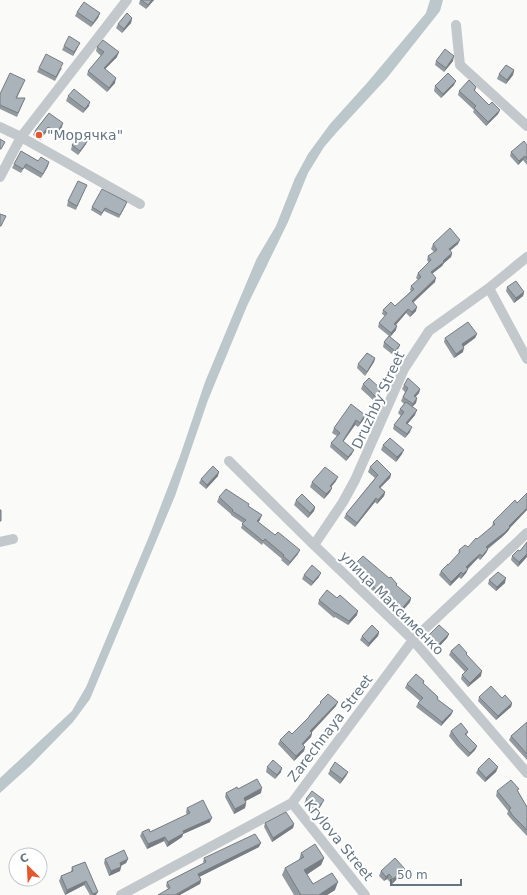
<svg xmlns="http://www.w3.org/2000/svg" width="527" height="895" viewBox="0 0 527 895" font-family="'DejaVu Sans',sans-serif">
<rect width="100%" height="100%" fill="#fafaf8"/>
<path fill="#bbc7cb" d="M 430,0 L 443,0 L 440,11 L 387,78 L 337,132 L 324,147 L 308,173 L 288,222 L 247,306 L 208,400 L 175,496 L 90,699 L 73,722 L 31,765 L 0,793 L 0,778 L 72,711 L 86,687 L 150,534 L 180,456 L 205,382 L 235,310 L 257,258 L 276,226 L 295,178 L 308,154 L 330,124 L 367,83 L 426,13 Z"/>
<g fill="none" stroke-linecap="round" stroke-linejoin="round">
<path stroke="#c3c8cc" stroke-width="10" d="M 456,25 L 460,65 L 527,126
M 0,127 L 21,137 L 140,204
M 0,177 L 21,137 L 127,0
M 489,288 L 527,359
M 229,461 L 314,545 L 413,640 L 527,773
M 0,542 L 13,539
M 314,545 L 343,502 L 355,480 L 404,369 L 429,331 L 489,288 L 527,257
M 292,803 L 365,895
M 121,895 L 292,803 L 413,640 L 527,533"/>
</g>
<path fill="#929a9f" d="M 140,0 L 154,0 L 146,9 L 139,4 Z
M 77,12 L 100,13 L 98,18 L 91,27 L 75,16 Z
M 132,18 L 131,23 L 122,33 L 116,28 L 118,24 Z
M 64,46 L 78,47 L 73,56 L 62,50 Z
M 97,47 L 117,57 L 105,69 L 115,83 L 107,92 L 87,75 L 88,71 L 101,56 L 96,51 Z
M 436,61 L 453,61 L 444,72 L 435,65 Z
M 39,68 L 62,68 L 55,81 L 37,72 Z
M 514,70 L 513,75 L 506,84 L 497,79 L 499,74 Z
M 25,80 L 17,98 L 25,98 L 17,117 L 0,109 L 0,94 Z
M 454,85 L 441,98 L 434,91 L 435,86 Z
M 476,87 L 475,91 L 489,105 L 500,110 L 498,114 L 486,126 L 473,112 L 474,110 L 458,95 L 459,91 Z
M 68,96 L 89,106 L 83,113 L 66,101 Z
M 49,113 L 62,127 L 55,136 L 47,131 L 40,140 L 33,135 L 35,131 Z
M 86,144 L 78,155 L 71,150 L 72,145 Z
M 527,145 L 527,165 L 523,160 L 518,165 L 510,156 L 511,152 Z
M 21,151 L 48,166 L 41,178 L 24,168 L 21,173 L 12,168 L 14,164 Z
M 85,189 L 76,210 L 67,206 L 68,201 Z
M 126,205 L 119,218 L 104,211 L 101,216 L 91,210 L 92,207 Z
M 433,244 L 458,244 L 450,251 L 452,253 L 451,257 L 444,263 L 442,266 L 432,274 L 435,282 L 413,303 L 416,311 L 410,317 L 406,313 L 396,325 L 396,330 L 390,337 L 400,345 L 398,349 L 393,355 L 383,347 L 384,342 L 389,336 L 378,327 L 379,323 L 385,316 L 382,314 L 383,310 L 395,306 L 411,291 L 410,290 L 411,286 L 418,280 L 416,278 L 418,273 L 429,263 L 427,260 L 428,256 L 434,252 L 431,249 Z
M 507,287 L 524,292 L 523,296 L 514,303 L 506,291 Z
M 477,334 L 475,338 L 463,347 L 463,352 L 454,358 L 444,342 L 445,338 Z
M 375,358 L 374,362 L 365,376 L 357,368 L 358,364 Z
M 363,384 L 381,389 L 379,394 L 373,400 L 361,389 Z
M 404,385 L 420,389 L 419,393 L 415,397 L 417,398 L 416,403 L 412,407 L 415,415 L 407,424 L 410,432 L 405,438 L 393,429 L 394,425 L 401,416 L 398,413 L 400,409 L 404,404 L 401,401 L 405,392 L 402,389 Z
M 365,415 L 364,419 L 358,427 L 355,425 L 343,441 L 352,454 L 346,461 L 330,447 L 331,443 L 337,436 L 332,433 L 334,428 Z
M 383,445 L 402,454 L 396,462 L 381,450 Z
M 370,467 L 391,474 L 390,478 L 380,488 L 385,492 L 384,496 L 377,504 L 375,502 L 355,527 L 344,518 L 346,514 L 375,478 L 368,472 Z
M 218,476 L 206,489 L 199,483 L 201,479 Z
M 336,481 L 331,487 L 332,488 L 330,492 L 324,499 L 310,487 L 312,482 Z
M 219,497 L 249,506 L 260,520 L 258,522 L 298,554 L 288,566 L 281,560 L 282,559 L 263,543 L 262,545 L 241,528 L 243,523 L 231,515 L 231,514 L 217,502 Z
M 296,500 L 315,507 L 314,511 L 308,518 L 294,505 Z
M 493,522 L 510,528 L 508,531 L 502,537 L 488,549 L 486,553 L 480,560 L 478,558 L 468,569 L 466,573 L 461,579 L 459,577 L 450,586 L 439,575 L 441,571 L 448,565 L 458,555 L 459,550 L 468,547 L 492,527 Z
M 527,542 L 518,567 L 511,560 L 512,556 L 520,551 Z
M 353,566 L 397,586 L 411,598 L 410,602 L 398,616 L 352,570 Z
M 304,575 L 319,577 L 311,586 L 302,579 Z
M 489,580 L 505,583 L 496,591 L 488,584 Z
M 337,598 L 357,615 L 348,625 L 335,617 L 334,618 L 318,604 L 319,600 Z
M 379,632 L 378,636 L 368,647 L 360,640 L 362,636 Z
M 449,634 L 447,638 L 436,650 L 426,641 L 427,637 Z
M 451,651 L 467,653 L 466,654 L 481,676 L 468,687 L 461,679 L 462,675 L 465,672 L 449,655 Z
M 424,681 L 423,684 L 438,697 L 437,699 L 453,711 L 451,715 L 441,726 L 416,707 L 418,703 L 420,701 L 405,688 L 407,684 Z
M 479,697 L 502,698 L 512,703 L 511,707 L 496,720 L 478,701 Z
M 320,702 L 336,706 L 312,732 L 312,733 L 311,737 L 303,745 L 305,747 L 304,751 L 294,761 L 278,744 L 280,740 L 292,734 L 308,718 L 309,716 L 320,704 Z
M 527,722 L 527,760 L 509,740 L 511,736 Z
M 451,731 L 468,732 L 466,736 L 477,746 L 475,750 L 468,757 L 457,746 L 449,736 Z
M 267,767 L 281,772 L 275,779 L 266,772 Z
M 498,767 L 496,772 L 485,782 L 476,773 L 478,769 Z
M 330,770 L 348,772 L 346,776 L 340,784 L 328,774 Z
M 238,789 L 261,793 L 245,801 L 246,803 L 245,808 L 234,814 L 225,797 L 226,793 Z
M 497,791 L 518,791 L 527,807 L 527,836 L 512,820 L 507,814 L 508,811 L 496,796 Z
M 306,799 L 322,804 L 316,813 L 304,804 Z
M 187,808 L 210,822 L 183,834 L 182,837 L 167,847 L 164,841 L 147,849 L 140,836 L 142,832 L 150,832 L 187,815 L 186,812 Z
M 265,823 L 294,824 L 293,828 L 272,842 L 264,827 Z
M 259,847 L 199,877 L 201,880 L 200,884 L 168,889 L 166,886 L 167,882 L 204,863 L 203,862 L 204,858 Z
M 301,853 L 324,858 L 321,865 L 307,874 L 313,884 L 335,890 L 327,895 L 294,895 L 282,875 L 285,868 L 299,860 Z
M 105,859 L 128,859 L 126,863 L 121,866 L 120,871 L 109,876 L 104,863 Z
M 85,862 L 96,895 L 90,895 L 84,885 L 65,895 L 59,881 L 61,876 L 71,872 L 72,867 Z
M 381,871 L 403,873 L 392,884 L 387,879 L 384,881 L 379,876 Z"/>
<path fill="#777d82" d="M 152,0 L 154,0 L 146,9 L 148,5 Z
M 100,13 L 98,18 L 91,27 L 93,23 Z
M 132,18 L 131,23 L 122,33 L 124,29 Z
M 80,43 L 78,47 L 73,56 L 74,52 Z
M 119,52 L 117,57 L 102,72 L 104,68 Z
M 454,56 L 453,61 L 444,72 L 446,68 Z
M 514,70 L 513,75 L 506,84 L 507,80 Z
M 116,78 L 115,83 L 107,92 L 109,88 Z
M 456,81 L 454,85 L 441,98 L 443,94 Z
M 90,102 L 89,106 L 83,113 L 85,109 Z
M 500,110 L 498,114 L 486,126 L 488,122 Z
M 63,123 L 62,127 L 55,136 L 57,132 Z
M 48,127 L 47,131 L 40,140 L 41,136 Z
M 88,140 L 86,144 L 78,155 L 80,151 Z
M 525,156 L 523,160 L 518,165 L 519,161 Z
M 49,162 L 48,166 L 41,178 Z
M 460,240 L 458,244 L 447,253 L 449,249 Z
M 452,253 L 451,257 L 444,263 L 442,266 L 429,276 L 431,272 Z
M 436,278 L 435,282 L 410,305 L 412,301 Z
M 524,292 L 523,296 L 514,303 L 516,298 Z
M 417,307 L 416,311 L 410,317 L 412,312 Z
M 408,309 L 406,313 L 393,328 L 394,324 Z
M 397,326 L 396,330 L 390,337 L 391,333 Z
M 477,334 L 475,338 L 460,349 L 462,344 Z
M 400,345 L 398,349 L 393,355 L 395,351 Z
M 464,348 L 463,352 L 454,358 L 456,354 Z
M 375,358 L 374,362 L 365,376 L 367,372 Z
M 381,389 L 379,394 L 373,400 L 375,396 Z
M 420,389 L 419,393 L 412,401 L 414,396 Z
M 417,398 L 416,403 L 411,408 L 413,404 Z
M 417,410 L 415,415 L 405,427 L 406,423 Z
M 365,415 L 364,419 L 358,427 L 360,423 Z
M 356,420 L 355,425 L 341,445 L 343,441 Z
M 412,427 L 410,432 L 405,438 L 407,434 Z
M 354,450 L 352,454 L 346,461 L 348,457 Z
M 404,450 L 402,454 L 396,462 L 397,457 Z
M 219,472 L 218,476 L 206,489 L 207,485 Z
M 391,474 L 390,478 L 377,491 L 379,487 Z
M 338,477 L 336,481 L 328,491 L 330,486 Z
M 332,488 L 330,492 L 324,499 L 326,494 Z
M 385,492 L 384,496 L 377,504 L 378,500 Z
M 376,498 L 375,502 L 355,527 L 357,523 Z
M 315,507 L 314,511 L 308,518 L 310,513 Z
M 527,508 L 527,510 L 510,528 L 508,531 L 502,537 L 484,551 L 486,547 L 509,526 Z
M 262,515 L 260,520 L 256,525 L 257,521 Z
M 488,549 L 486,553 L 480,560 L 482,556 Z
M 300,550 L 298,554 L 288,566 L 290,562 Z
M 480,554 L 478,558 L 465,571 L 466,567 Z
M 527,554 L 527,557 L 518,567 L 519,562 Z
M 468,569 L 466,573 L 461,579 L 463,574 Z
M 461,572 L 459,577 L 450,586 L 451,582 Z
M 321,573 L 319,577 L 311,586 L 313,582 Z
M 506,578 L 505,583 L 496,591 L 497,587 Z
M 411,598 L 410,602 L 398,616 L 399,612 Z
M 358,611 L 357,615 L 348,625 L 349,621 Z
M 379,632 L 378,636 L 368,647 L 369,643 Z
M 449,634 L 447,638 L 436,650 L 437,646 Z
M 482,671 L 481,676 L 468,687 L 470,683 Z
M 338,702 L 336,706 L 309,735 L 310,731 Z
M 512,703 L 511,707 L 496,720 L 498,716 Z
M 453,711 L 451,715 L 441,726 L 442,722 Z
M 312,733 L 311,737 L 300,748 L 302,744 Z
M 477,746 L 475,750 L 468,757 L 470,753 Z
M 305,747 L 304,751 L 294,761 L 296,756 Z
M 498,767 L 496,772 L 485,782 L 486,778 Z
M 282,768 L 281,772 L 275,779 L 277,775 Z
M 348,772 L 346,776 L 340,784 L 342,779 Z
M 262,788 L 261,793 L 242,803 L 244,798 Z
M 324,800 L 322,804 L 316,813 L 318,808 Z
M 246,803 L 245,808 L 234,814 L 235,809 Z
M 212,818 L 210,822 L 183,834 L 182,837 L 167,847 L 168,842 L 183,831 Z
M 294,824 L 293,828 L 272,842 L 273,838 Z
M 165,837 L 164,841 L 147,849 L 148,844 Z
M 261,843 L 259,847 L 197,878 L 198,874 Z
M 324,858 L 321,865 L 302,878 L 304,870 Z
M 128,859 L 126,863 L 118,867 L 120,863 Z
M 121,867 L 120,871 L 109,876 L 111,871 Z
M 405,869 L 403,873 L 392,884 L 393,879 Z
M 389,874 L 387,879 L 384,881 L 386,877 Z
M 201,880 L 200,884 L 180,895 L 175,895 Z
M 86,881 L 84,885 L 65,895 L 67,890 Z
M 338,882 L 335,890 L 327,895 L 319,895 Z
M 98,892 L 96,895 L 93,895 L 93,894 Z"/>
<path fill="#aab3b9" stroke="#777d82" d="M 141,0 L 152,0 L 148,5 Z
M 84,2 L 100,13 L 93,23 L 77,12 Z
M 127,13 L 132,18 L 124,29 L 118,24 Z
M 69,36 L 80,43 L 74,52 L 64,46 Z
M 103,40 L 119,52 L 104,68 L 116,78 L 109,88 L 88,71 L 104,52 L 97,47 Z
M 445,49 L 454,56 L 446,68 L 436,61 Z
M 46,54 L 63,63 L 56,77 L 39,68 Z
M 506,65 L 514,70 L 507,80 L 499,74 Z
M 10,73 L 25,80 L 16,98 L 25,98 L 18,113 L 0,105 L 0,94 Z
M 448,73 L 456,81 L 443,94 L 435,86 Z
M 469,80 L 476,87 L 474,90 L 489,105 L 492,102 L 500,110 L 488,122 L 474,108 L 476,106 L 459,91 Z
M 74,89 L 90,102 L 85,109 L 68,96 Z
M 49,113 L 63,123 L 57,132 L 48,127 L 41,136 L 35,131 Z
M 80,134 L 88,140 L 80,151 L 72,145 Z
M 0,139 L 5,142 L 1,149 L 0,149 Z
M 524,141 L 527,145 L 527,159 L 525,156 L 519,161 L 511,152 Z
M 21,151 L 38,161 L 41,157 L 49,162 L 43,174 L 26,164 L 23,169 L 14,164 Z
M 78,181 L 87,185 L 77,206 L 68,201 Z
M 102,189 L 127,202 L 120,215 L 105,208 L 102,213 L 92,207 Z
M 0,214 L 6,216 L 1,226 L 0,226 Z
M 450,228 L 460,240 L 449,249 L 452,253 L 443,261 L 444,262 L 431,272 L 436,278 L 412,301 L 417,307 L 412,312 L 408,309 L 394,324 L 397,326 L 391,333 L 379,323 L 387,313 L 383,310 L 391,302 L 395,306 L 414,289 L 411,286 L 421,277 L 418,273 L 431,260 L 428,256 L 437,250 L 433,244 Z
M 516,281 L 524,292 L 516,298 L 507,287 Z
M 468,322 L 477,334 L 462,344 L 464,348 L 456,354 L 445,338 Z
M 389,336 L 400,345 L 395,351 L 384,342 Z
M 367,353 L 375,358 L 367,372 L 358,364 Z
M 369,378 L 381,389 L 375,396 L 363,384 Z
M 408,378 L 420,389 L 414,396 L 417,398 L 413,404 L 403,397 L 408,388 L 404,385 Z
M 406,402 L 417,410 L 406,423 L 412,427 L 407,434 L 394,425 L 404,412 L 400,409 Z
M 351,404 L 365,415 L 360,423 L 356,420 L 343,441 L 354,450 L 348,457 L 331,443 L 340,433 L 334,428 Z
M 390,438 L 404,450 L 397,457 L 383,445 Z
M 377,460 L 391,474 L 379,487 L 385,492 L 378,500 L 376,498 L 357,523 L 346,514 L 378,475 L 370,467 Z
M 213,466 L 219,472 L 207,485 L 201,479 Z
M 325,467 L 338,477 L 330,486 L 332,488 L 326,494 L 312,482 Z
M 226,489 L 249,504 L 248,506 L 262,515 L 257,521 L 275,535 L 278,532 L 300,550 L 290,562 L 283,556 L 284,555 L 265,539 L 263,541 L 242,524 L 246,520 L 232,511 L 233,510 L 219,497 Z
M 527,493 L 527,508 L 509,526 L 510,527 L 504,533 L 486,547 L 488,549 L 482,556 L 480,554 L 466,567 L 468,569 L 463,574 L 461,572 L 451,582 L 441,571 L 448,564 L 448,565 L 460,552 L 459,550 L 465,545 L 468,547 L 476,538 L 477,539 L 495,524 L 493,522 L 515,500 L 517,503 Z
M 302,494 L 315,507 L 310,513 L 296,500 Z
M 0,510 L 1,510 L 1,521 L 0,521 Z
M 527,542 L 527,554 L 519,562 L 512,556 L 518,550 L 520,551 Z
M 363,556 L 389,578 L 391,577 L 397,584 L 396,585 L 411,598 L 399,612 L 353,566 Z
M 312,565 L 321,573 L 313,582 L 304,575 Z
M 498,572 L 506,578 L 497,587 L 489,580 Z
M 327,590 L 337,598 L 340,595 L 358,611 L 349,621 L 336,613 L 335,613 L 319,600 Z
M 372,625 L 379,632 L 369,643 L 362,636 Z
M 439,625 L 449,634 L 437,646 L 427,637 Z
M 459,644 L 467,653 L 466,654 L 482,671 L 470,683 L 462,675 L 468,669 L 451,651 Z
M 416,674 L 424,681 L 423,683 L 438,697 L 437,699 L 453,711 L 442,722 L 418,703 L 423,698 L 407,684 Z
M 491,686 L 502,698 L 505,695 L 512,703 L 498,716 L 479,697 Z
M 328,694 L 338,702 L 310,731 L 312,733 L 302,744 L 305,747 L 296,756 L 280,740 L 289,731 L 292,734 L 310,716 L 309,716 L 321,703 L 320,702 Z
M 527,722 L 527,754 L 511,736 Z
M 461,723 L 468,732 L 465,734 L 477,746 L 470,753 L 459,742 L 451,731 Z
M 489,758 L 498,767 L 486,778 L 478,769 Z
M 273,760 L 282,768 L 277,775 L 267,767 Z
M 335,762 L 348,772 L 342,779 L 330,770 Z
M 257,779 L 262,788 L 244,798 L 246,803 L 235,809 L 226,793 L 237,787 L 238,789 Z
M 511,780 L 519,789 L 517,790 L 527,807 L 527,830 L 513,816 L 509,810 L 511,808 L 497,791 Z
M 312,791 L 324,800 L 318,808 L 306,799 Z
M 203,800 L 212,818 L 183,831 L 184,833 L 168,842 L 165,837 L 148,844 L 142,832 L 149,829 L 150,832 L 190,813 L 187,808 Z
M 286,812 L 294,824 L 273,838 L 265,823 Z
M 255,834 L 261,843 L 198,874 L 201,880 L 175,895 L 158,895 L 170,888 L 167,882 L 206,862 L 204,858 Z
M 315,844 L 324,858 L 304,870 L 313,884 L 332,873 L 338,882 L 319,895 L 301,895 L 285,868 L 304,857 L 301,853 Z
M 124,850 L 128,859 L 120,863 L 121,867 L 111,871 L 105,859 Z
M 395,858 L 405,869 L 393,879 L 389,874 L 386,877 L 381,871 Z
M 85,862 L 98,892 L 93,894 L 86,881 L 67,890 L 61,876 L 73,871 L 72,867 Z"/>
<circle fill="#e4572e" stroke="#fff" stroke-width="1.5" cx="39" cy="135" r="4"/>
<g text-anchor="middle" stroke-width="4" stroke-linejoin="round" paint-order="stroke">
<g font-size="14" fill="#657683" stroke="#fff" text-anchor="start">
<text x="47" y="140">"Морячка"</text>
</g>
<g font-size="14" fill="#657683" stroke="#fff">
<text transform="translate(378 400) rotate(-65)" y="5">Druzhby Street</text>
<text transform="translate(392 603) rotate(45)" y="5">улица Максименко</text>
<text transform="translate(330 728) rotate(-53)" y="5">Zarechnaya Street</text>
<text transform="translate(339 840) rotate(51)" y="5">Krylova Street</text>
</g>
</g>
<g transform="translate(28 867) rotate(336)"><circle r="19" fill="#ffffff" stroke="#c1c8cd"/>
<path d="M0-3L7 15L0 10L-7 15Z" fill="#e4572e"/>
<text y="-6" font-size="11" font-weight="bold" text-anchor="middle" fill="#657683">С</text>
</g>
<path d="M391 879v6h70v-6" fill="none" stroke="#657683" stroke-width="2"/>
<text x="397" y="879" font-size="12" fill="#657683" stroke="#ffffff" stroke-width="3" paint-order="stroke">50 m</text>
</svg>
